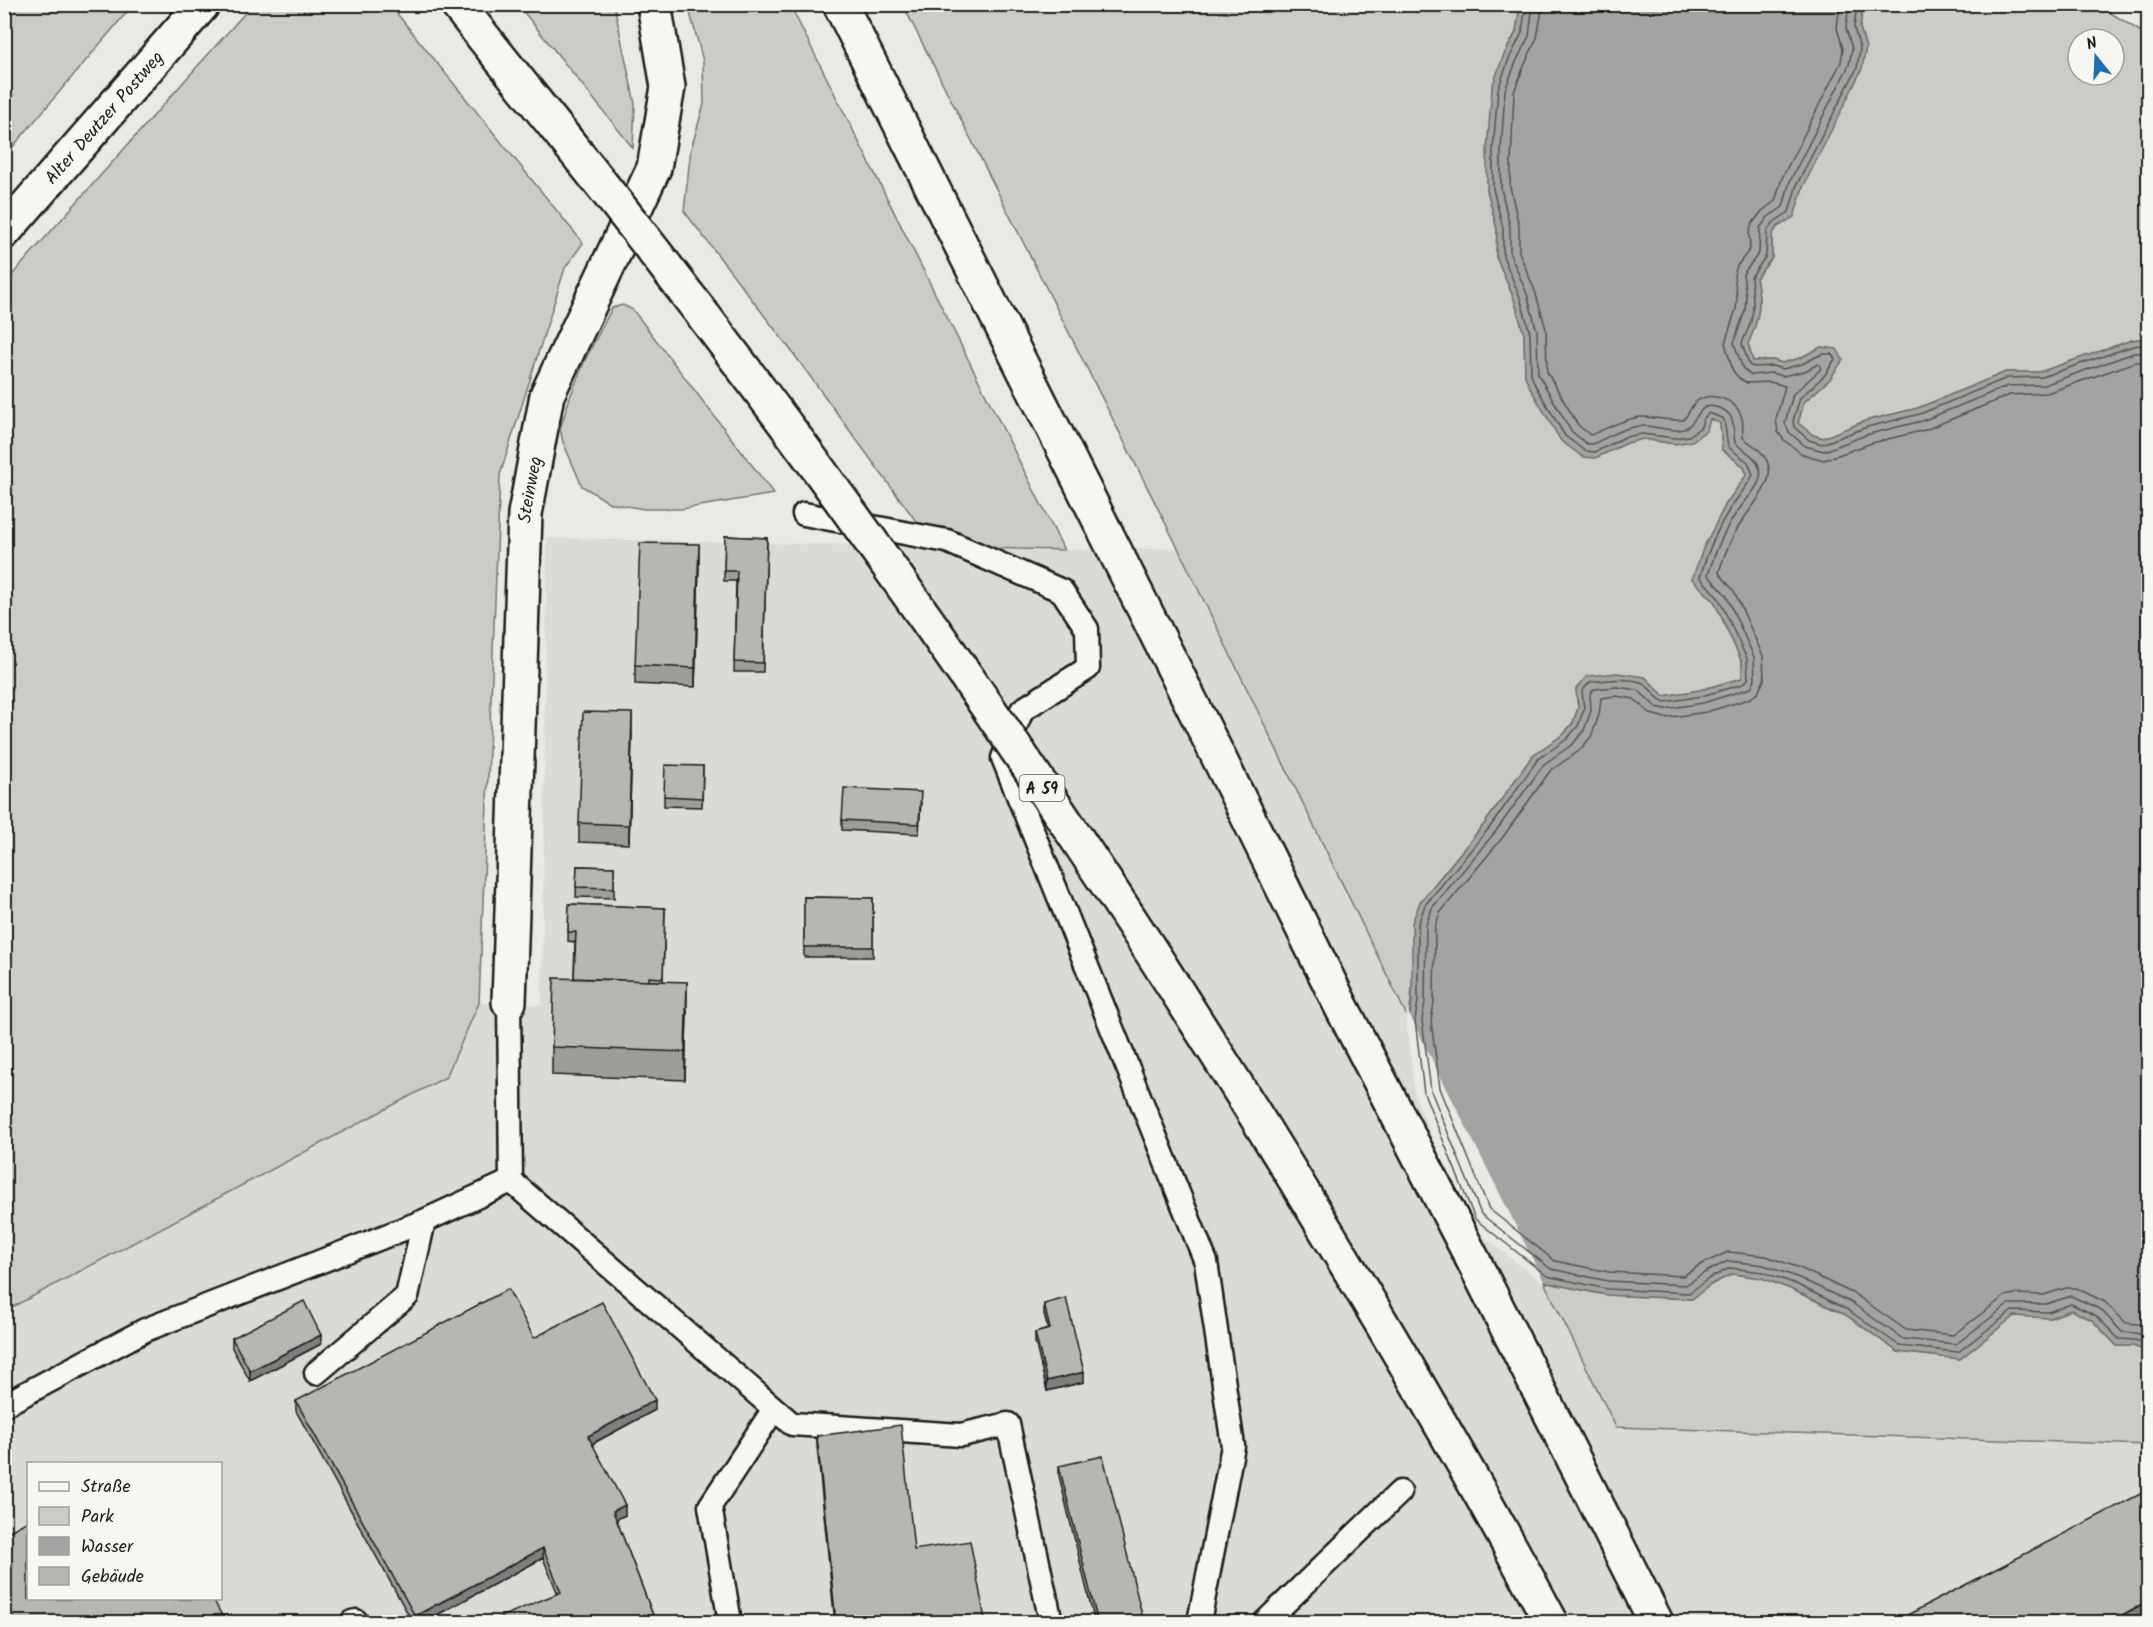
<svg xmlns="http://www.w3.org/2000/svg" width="2153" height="1627" viewBox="0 0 2153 1627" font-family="Kalam,sans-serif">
<rect width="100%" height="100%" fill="#e9e9e5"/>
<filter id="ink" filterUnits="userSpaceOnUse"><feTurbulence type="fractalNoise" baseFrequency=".0167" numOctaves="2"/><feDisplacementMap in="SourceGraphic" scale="12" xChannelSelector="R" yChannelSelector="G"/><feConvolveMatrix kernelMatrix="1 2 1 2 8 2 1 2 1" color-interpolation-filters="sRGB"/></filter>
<g filter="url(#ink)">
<path fill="#dadad6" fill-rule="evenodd" d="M 547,538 L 1064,550 L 1178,548 L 1409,1020 L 1544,1282 L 1616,1427 L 2148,1445 L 2148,1622 L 5,1622 L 5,1311 L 446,1077 L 479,1003 L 542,1005 ZM 28,1464 L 220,1464 L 220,1598 L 28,1598 Z"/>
<path fill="#cbcbc7" stroke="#747472" stroke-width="1.5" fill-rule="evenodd" d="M 5,4 L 133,5 L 5,156 L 4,5 Z
M 252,5 L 390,5 L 583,243 L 565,268 L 500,475 L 479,1003 L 446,1077 L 5,1311 L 5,283 Z
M 518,5 L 614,5 L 635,104 L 633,148 Z
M 688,5 L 790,5 L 1064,550 L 935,547 L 793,353 L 684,211 L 691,149 L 704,104 L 703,61 Z
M 903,5 L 1520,5 L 1516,32 L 1503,57 L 1487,190 L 1497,229 L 1496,257 L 1514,299 L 1524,334 L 1525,376 L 1595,458 L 1627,443 L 1643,439 L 1675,444 L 1711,419 L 1720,422 L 1722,450 L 1743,466 L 1747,474 L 1726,504 L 1703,549 L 1693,579 L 1714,601 L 1742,662 L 1742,678 L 1700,690 L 1664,696 L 1645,677 L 1576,689 L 1578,708 L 1573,722 L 1564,734 L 1533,755 L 1485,823 L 1420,902 L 1409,1020 L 1178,548 Z
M 1863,5 L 2098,5 L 2148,36 L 2148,338 L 2132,340 L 2040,372 L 2006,372 L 1918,408 L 1865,421 L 1823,438 L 1813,435 L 1798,423 L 1804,402 L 1830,379 L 1821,347 L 1800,358 L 1782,363 L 1773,360 L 1753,362 L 1748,344 C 1758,320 1762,304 1756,278 L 1772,258 L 1772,235 L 1777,227 L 1794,216 L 1803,187 L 1866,48 L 1860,28 ZM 2078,39 L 2114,39 L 2114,75 L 2078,75 Z
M 623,305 L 633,310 L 774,494 L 681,509 L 644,509 L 610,503 L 582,486 L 563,442 L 560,429 L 570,397 L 585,360 L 612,308 Z
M 1732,1274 L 1762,1278 L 1793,1290 L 1846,1315 L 1898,1352 L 1960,1359 L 2014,1316 L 2050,1318 L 2071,1310 L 2092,1320 L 2117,1346 L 2133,1346 L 2148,1352 L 2148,1445 L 1616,1427 L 1544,1282 L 1606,1295 L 1692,1299 L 1710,1285 Z"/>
<path fill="#a3a3a1" stroke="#6d6d6c" stroke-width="1.5" d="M 1520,5 L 1863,5 L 1860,28 L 1866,48 L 1862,69 L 1803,187 L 1794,217 L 1777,227 L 1772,235 L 1772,258 L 1756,278 C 1762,304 1759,319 1748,344 L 1753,361 L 1773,360 L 1782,363 L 1800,358 L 1821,347 L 1837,349 L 1843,360 L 1830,379 L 1804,402 L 1798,423 L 1813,435 L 1823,438 L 1865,421 L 1918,408 L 2006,372 L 2040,372 L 2132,340 L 2148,338 L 2148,1352 L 2133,1346 L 2117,1346 L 2092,1320 L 2071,1310 L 2050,1318 L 2014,1316 L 1960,1359 L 1898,1352 L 1846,1315 L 1793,1290 L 1762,1278 L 1732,1274 L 1710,1285 L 1692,1299 L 1606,1295 L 1544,1282 L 1409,1020 L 1412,1001 L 1412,923 L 1420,902 L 1485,823 L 1533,755 L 1564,734 L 1573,723 L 1578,708 L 1576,689 L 1587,676 L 1617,673 L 1645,677 L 1664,696 L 1700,690 L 1742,678 L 1742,662 L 1714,601 L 1692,579 L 1703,549 L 1726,504 L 1747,474 L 1743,466 L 1722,450 L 1720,423 L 1710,419 L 1707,430 L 1692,441 L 1675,444 L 1643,439 L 1627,443 L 1595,458 L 1583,457 L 1561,441 L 1530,388 L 1525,376 L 1524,334 L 1514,299 L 1496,256 L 1497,229 L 1487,190 L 1487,150 L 1492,87 L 1503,57 L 1516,32 Z"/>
<path fill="#e9e9e5" d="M 1407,1010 L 1546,1285 L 1467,1224 L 1415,1095 L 1406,1020 Z"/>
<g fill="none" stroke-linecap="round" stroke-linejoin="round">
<path stroke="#525251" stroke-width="1.5" d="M 1526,4 L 1522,33 L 1509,59 L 1498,89 L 1493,150 L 1493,189 L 1503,228 L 1503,256 L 1520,297 L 1530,333 L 1531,374 L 1535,385 L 1565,436 L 1585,451 L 1595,452 L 1625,437 L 1642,434 L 1674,438 L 1689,436 L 1701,427 L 1703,419 L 1709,413 L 1724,419 L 1728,447 L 1748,462 L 1753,475 C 1747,487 1738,496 1731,507 C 1718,527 1707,553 1700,577 L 1719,599 L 1747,659 L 1748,679 L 1743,684 L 1702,696 L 1665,702 C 1655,699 1651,688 1643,683 C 1630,677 1604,680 1590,682 L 1582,691 L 1584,709 L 1578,726 L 1567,739 L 1538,759 L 1490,827 L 1425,905 L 1418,924 L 1418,1001 L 1415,1020 L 1424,1093 L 1475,1219 L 1547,1276 L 1607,1289 L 1689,1293 L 1708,1279 L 1730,1268 L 1763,1272 L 1796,1284 L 1848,1310 L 1900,1346 L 1958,1352 L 2012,1311 L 2048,1312 L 2071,1304 L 2095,1315 L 2119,1339 L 2135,1340 L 2148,1345
M 1533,4 L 1529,36 L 1516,62 L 1505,90 L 1501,151 L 1501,188 L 1510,227 L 1510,254 L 1527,294 L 1537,331 L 1538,374 L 1571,431 L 1587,444 L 1593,444 C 1608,437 1624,427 1641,426 C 1654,425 1666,431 1679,430 C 1700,427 1695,399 1719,408 C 1737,414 1732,427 1735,443 C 1744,451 1757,456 1760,470 C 1763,483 1748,497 1741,507 C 1726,525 1715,552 1708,575 L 1726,595 L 1754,657 L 1755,679 L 1751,688 L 1703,703 L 1665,709 L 1656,707 L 1638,690 L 1617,687 L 1594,689 L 1590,694 L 1591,711 L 1584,730 L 1573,744 L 1544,764 L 1496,831 L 1432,908 L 1426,925 L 1425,1001 L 1422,1020 L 1431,1091 L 1481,1214 L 1551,1269 L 1608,1281 L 1686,1285 L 1704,1273 L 1728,1261 L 1764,1265 L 1799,1278 L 1852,1303 L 1903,1339 L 1956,1344 L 2009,1304 L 2046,1304 L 2071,1296 L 2100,1309 L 2122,1332 L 2136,1333 L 2148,1337
M 1543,4 L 1537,38 L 1524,66 L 1514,92 L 1510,187 L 1519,226 L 1519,252 L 1535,291 L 1546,329 L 1547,372 L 1578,425 L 1590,435 C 1607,429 1622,419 1640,417 C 1654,416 1668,422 1683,420 C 1689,415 1690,406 1697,401 C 1710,391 1735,399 1741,415 C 1744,422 1742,430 1743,438 C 1748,442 1754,445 1758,449 C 1783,472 1761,494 1747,514 C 1735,530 1724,553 1719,573 L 1734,591 L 1763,656 L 1764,680 L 1758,693 L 1749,699 L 1706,712 L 1665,718 L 1651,714 L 1634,699 L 1616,696 L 1601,698 L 1599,715 L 1591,737 L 1579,751 L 1550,771 L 1503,837 L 1440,913 L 1435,927 L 1434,1002 L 1431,1021 L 1440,1088 L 1489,1209 L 1555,1261 L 1609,1272 L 1683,1276 L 1700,1265 L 1728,1252 L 1766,1256 L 1802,1269 L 1856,1295 L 1906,1330 L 1953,1335 L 2005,1296 L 2015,1294 L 2044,1295 L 2066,1288 L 2076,1288 L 2105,1302 L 2126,1323 L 2138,1324 L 2148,1327
M 1840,4 L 1837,28 L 1843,49 L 1841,62 L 1782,178 L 1775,201 L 1762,211 L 1752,224 L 1749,233 L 1750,249 L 1737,266 L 1734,275 L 1737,297 L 1736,309 L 1725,343 L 1733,371 L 1739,378 L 1747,383 L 1770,382 L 1785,386 L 1776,419 L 1778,432 L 1784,440 L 1802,454 L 1824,460 L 1872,443 L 1925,430 L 2010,395 L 2047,393 L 2136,362 L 2148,361
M 1849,4 L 1846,28 L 1852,49 L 1849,65 L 1790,181 L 1783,207 L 1768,217 L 1760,228 L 1759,253 L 1743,274 L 1746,297 L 1745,310 L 1734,343 L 1743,369 L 1751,375 L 1771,373 L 1783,376 L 1805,371 L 1818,364 L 1821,366 L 1820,370 L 1793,394 L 1785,423 L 1789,432 L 1805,446 L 1824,451 L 1869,434 L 1922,421 L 2008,386 L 2044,385 L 2134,353 L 2148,352
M 1857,4 L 1854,28 L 1860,49 L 1857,68 L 1797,184 L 1789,212 L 1774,222 L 1767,231 L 1766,256 L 1751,277 C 1752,292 1755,306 1751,321 C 1749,329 1744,336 1742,344 L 1749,365 L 1754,367 L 1772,366 L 1783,369 L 1802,364 L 1822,354 L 1832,354 L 1835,359 L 1825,375 L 1800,398 L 1793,421 L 1794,427 L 1809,440 L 1822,444 L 1867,427 L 1920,414 L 2007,378 L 2042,377 L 2133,346 L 2148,344"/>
<defs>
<path id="service" d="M 804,514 L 947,541 L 1062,591 L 1087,629 L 1088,668 L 1022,710 L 1003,758 L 1206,1262 L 1233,1446 L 1199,1622
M 509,1002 L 511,1181 L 792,1424 L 961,1435 L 1008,1424 L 1051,1622
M 316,1373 L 407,1296 L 424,1221
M 4,1405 L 145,1330 L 424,1221 L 511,1181
M 352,1622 L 356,1621
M 730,1622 L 710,1506 L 774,1409
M 1265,1622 L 1400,1492"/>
<g id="minor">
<path id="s1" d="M 4,232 L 203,4"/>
<path id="s2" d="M 509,1002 L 525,514 L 547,395 L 654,168 L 668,87 L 654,4"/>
</g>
<path id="motorway" d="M 840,4 L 1215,750 L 1341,1006 L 1473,1260 L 1656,1622"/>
</defs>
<use href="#service" stroke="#1c1c1c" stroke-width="27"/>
<use href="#minor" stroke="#1c1c1c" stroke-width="38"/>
<use href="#motorway" stroke="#1c1c1c" stroke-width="38"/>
<use href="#service" stroke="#f6f6f2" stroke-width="22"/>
<use href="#minor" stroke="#f6f6f2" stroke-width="33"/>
<use href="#motorway" stroke="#f6f6f2" stroke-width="33"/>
<defs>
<path id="motorway-bridge" d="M 457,4 C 516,79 577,152 635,227 C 859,513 1067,813 1259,1121 C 1361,1286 1460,1452 1551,1622"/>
</defs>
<use href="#motorway-bridge" stroke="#1c1c1c" stroke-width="38" stroke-linecap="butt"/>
<use href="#motorway-bridge" stroke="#f6f6f2" stroke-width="33"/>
</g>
<path fill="#9d9d9a" stroke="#1c1c1c" stroke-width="1.5" d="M 725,536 L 767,538 L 763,672 L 734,672 L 736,581 L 724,581 Z
M 699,564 L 695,687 L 635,684 L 635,665 Z
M 632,733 L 629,844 L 579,842 L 579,823 Z
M 703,766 L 702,807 L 664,806 L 664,796 Z
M 921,802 L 919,834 L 842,830 L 842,820 Z
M 577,866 L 614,867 L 614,898 L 576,897 Z
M 804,897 L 873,898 L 873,957 L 804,957 Z
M 569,904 L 665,908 L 663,982 L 687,1010 L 685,1080 L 552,1075 L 552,1047 L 574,978 L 575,942 L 568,941 Z
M 1044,1304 L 1084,1382 L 1047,1391 L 1035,1342 L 1035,1333 L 1048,1329 L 1044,1314 Z
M 232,1338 L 321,1344 L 250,1381 L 232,1348 Z
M 534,1338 L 655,1410 L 592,1444 L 625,1515 L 616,1519 L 656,1623 L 558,1594 L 543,1558 L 422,1623 L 413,1623 L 296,1411 L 296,1401 Z
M 817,1436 L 914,1550 L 985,1619 L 985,1623 L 835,1623 L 817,1446 Z
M 1059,1466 L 1144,1623 L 1095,1623 L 1059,1476 Z"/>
<path fill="#7f7f7d" stroke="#1c1c1c" stroke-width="1.5" d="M 699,544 L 699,564 L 695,687 L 695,668 Z
M 632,713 L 632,733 L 629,844 L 629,825 Z
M 687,982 L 687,1010 L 685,1080 L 685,1052 Z
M 321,1335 L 321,1344 L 250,1381 L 250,1371 Z
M 1084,1372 L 1084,1382 L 1047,1391 L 1047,1381 Z
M 655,1400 L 655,1410 L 588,1446 L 588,1436 Z
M 625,1505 L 625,1515 L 613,1521 L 613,1511 Z
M 543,1548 L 543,1558 L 422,1623 L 415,1623 L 415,1616 Z
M 2148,1601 L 2148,1611 L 2126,1623 L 2107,1623 Z"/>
<path fill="#b6b6b3" stroke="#1c1c1c" stroke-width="1.5" d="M 725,536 L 767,538 L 763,663 L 734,662 L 737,571 L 724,571 Z
M 640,543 L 699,544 L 695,668 L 635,665 Z
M 583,712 L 632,713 L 629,825 L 579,823 Z
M 665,765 L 703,766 L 702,798 L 664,796 Z
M 844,788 L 921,792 L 919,824 L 842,820 Z
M 577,866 L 614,867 L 614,888 L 576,887 Z
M 804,897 L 873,898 L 873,947 L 804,947 Z
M 569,904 L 665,908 L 663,978 L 649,977 L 649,981 L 574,978 L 576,932 L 568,932 Z
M 554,978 L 687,982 L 685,1052 L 552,1047 Z
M 508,1289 L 534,1338 L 602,1302 L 655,1400 L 588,1436 L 625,1505 L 613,1511 L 656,1623 L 486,1623 L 561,1592 L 543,1548 L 415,1616 L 296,1401 Z
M 1066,1298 L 1084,1372 L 1047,1381 L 1035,1333 L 1050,1329 L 1044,1304 Z
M 304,1301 L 321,1335 L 250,1371 L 232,1338 Z
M 901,1425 L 914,1550 L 970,1541 L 985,1619 L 965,1621 L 965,1623 L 836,1623 L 817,1436 Z
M 1103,1456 L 1144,1623 L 1098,1623 L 1059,1466 Z
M 2148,1490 L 2148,1601 L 2107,1623 L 1892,1623 Z
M 28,1521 L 28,1599 L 213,1599 L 226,1623 L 4,1623 L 4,1534 Z"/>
</g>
<g text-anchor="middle" stroke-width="4.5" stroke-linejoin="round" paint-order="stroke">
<rect fill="#f6f6f2" stroke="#5d5d5c" stroke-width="1.5" x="1019.5" y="775" width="45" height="26" rx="4.5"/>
<g font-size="16" font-weight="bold" fill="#1c1c1c">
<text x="1042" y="794">A 59</text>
</g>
<g font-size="18" fill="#1c1c1c" stroke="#f6f6f2">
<text dy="6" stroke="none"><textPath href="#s1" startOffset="152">Alter Deutzer Postweg</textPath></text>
<text dy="6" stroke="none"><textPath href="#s2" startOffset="513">Steinweg</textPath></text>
</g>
</g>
<rect width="2153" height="1627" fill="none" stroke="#f6f6f2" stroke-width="24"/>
<rect x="12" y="12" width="2129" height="1603" fill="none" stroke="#1c1c1c" stroke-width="2" filter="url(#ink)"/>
<rect x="27" y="1462" width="195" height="138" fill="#f6f6f2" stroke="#9f9f9c" stroke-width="1.5"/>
<rect x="39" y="1482" width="30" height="9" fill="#f6f6f2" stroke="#9f9f9c" stroke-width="1.5"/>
<text x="81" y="1492" font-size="18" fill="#1c1c1c">Straße</text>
<rect x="39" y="1507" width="30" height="18" fill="#cbcbc7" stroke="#9f9f9c" stroke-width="1.5"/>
<text x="81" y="1522" font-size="18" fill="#1c1c1c">Park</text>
<rect x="39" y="1537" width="30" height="18" fill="#a3a3a1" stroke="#9f9f9c" stroke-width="1.5"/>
<text x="81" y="1552" font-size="18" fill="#1c1c1c">Wasser</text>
<rect x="39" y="1567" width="30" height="18" fill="#b6b6b3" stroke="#9f9f9c" stroke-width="1.5"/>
<text x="81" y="1582" font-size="18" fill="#1c1c1c">Gebäude</text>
<g transform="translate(2096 57) rotate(342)"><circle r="28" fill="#f6f6f2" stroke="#9f9f9c" stroke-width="1.5"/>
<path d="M0-4.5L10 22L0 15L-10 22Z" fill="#1f6fb2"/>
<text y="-9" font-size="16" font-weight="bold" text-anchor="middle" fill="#1c1c1c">N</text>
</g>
</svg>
